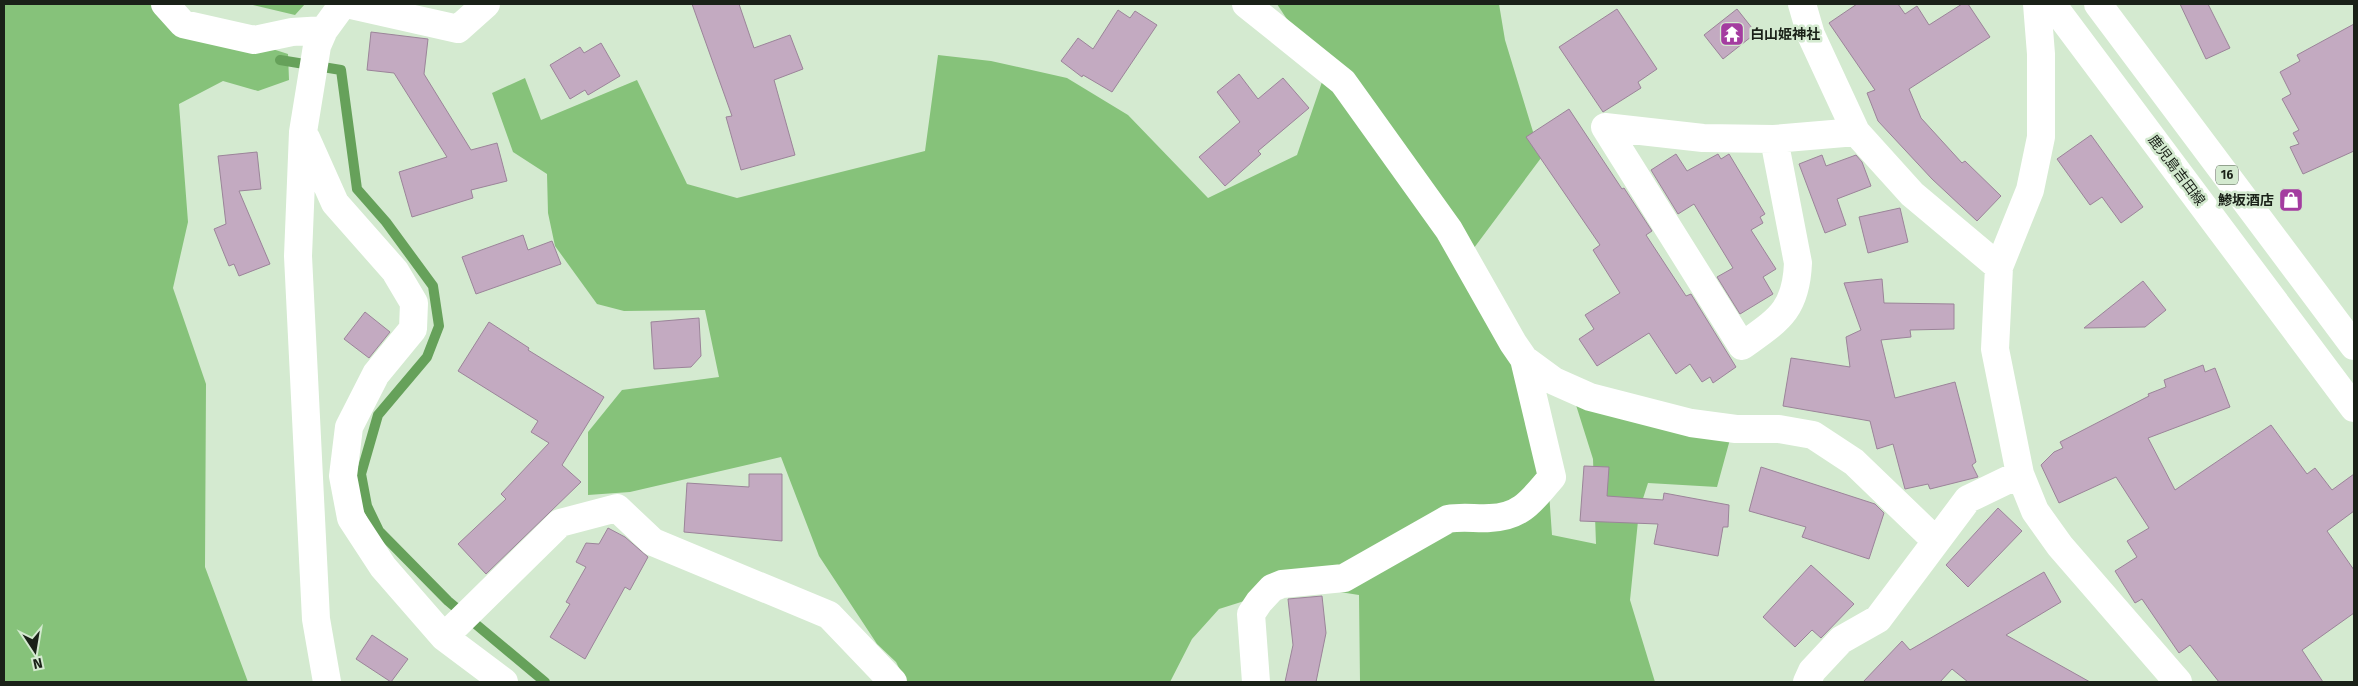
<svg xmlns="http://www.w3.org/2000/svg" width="2358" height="686" viewBox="0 0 2358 686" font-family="'Fira Sans','Noto Sans JP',sans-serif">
<rect width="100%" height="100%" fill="#d4ead0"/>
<path fill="#86c27a" d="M 4,4 L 180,4 L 199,25 L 288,54 L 289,80 L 258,91 L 223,81 L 179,104 L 188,222 L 173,288 L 206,384 L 205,567 L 248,682 L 4,682 Z
M 249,4 L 305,4 L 295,15 Z
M 1277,4 L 1499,4 L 1505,40 L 1541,158 L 1468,256 L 1544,421 L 1552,535 L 1596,544 L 1593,459 L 1570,386 L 1732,432 L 1717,487 L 1648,483 L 1639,511 L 1630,600 L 1655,682 L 1360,682 L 1359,595 L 1295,585 L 1219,609 L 1192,639 L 1170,682 L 906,682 L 896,662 L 877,644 L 819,556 L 781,457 L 630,492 L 588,495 L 588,432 L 622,390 L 719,377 L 705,310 L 624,311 L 597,304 L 555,246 L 548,213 L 547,174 L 513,152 L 492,93 L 525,78 L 541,120 L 637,80 L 687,184 L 737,198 L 925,151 L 938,55 L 991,61 L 1067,78 L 1128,115 L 1208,198 L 1297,155 L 1324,76 Z"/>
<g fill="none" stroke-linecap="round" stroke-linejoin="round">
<path stroke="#66a15a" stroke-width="10" d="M 280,60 L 341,70 L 357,189 L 386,222 L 433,286 L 439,326 L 427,357 L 378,415 L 361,474 L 367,506 L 379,531 L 448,601 L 545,682"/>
</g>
<path fill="#c3aac1" stroke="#9b8499" d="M 692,4 L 739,4 L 754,48 L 790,35 L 803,69 L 774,80 L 795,155 L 741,170 L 726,117 L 732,116 Z
M 1857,4 L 1898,4 L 1905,14 L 1917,6 L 1929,25 L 1962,4 L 1968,4 L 1990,37 L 1909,89 L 1921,118 L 1962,163 L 1965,161 L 2001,196 L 1977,221 L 1932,179 L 1878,121 L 1867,93 L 1875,90 L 1829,23 Z
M 2180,4 L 2208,4 L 2230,48 L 2206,59 Z
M 1617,9 L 1657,69 L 1638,82 L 1641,88 L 1603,112 L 1559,47 Z
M 1737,9 L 1756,33 L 1723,59 L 1704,35 Z
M 1118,10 L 1130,18 L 1135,11 L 1157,25 L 1112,92 L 1083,75 L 1082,77 L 1061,61 L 1078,38 L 1093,49 Z
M 2354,24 L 2354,151 L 2303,174 L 2290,147 L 2299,144 L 2293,133 L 2299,130 L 2282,99 L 2291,94 L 2280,72 L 2300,61 L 2297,55 Z
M 371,32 L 428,39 L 424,74 L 471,150 L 497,143 L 507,181 L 471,190 L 473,198 L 412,217 L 399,172 L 447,157 L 394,73 L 367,70 Z
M 601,43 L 620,76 L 588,95 L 585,90 L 570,99 L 550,65 L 580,47 L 584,53 Z
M 1239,74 L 1258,99 L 1283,78 L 1309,108 L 1258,151 L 1261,154 L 1225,186 L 1199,157 L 1240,122 L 1217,92 Z
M 1569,109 L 1622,189 L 1624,188 L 1652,231 L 1646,235 L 1686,296 L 1691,294 L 1736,367 L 1713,383 L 1710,377 L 1702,382 L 1690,364 L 1676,374 L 1649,333 L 1597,366 L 1579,339 L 1594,329 L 1585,315 L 1620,293 L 1593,250 L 1600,245 L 1526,137 Z
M 2091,135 L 2143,207 L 2121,223 L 2102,197 L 2090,205 L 2057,159 Z
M 257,152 L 261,189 L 239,191 L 270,264 L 239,276 L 234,264 L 229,266 L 214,229 L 226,224 L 218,156 Z
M 1676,154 L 1687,171 L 1718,154 L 1721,159 L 1729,154 L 1765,214 L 1760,217 L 1763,223 L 1751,230 L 1776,269 L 1763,277 L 1773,294 L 1740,314 L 1717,277 L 1733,268 L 1694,204 L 1678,214 L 1651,170 Z
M 1822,155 L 1826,166 L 1856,155 L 1862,162 L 1871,186 L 1837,199 L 1846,225 L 1825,233 L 1799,164 Z
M 1900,208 L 1908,242 L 1868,253 L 1859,217 Z
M 523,235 L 528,250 L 552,241 L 561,264 L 476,294 L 462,257 Z
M 1882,279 L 1884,303 L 1954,304 L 1954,329 L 1910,330 L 1911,337 L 1881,340 L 1895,398 L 1955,382 L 1976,462 L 1972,465 L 1978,477 L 1930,489 L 1928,484 L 1905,489 L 1893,444 L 1877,449 L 1870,421 L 1783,406 L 1791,358 L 1850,367 L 1846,337 L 1861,330 L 1844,283 Z
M 2143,281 L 2166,310 L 2145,327 L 2084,328 Z
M 365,312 L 390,332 L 369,358 L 344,339 Z
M 699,318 L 701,356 L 691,367 L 654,369 L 651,322 Z
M 489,322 L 529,348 L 528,350 L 604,397 L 562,465 L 581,482 L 486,574 L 458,544 L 506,499 L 501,494 L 549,443 L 531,432 L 538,421 L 458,371 Z
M 2203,365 L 2205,372 L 2215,368 L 2230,407 L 2148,438 L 2175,490 L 2271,425 L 2307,474 L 2315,468 L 2332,490 L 2354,474 L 2354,511 L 2327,531 L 2354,570 L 2354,613 L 2302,650 L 2323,682 L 2219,682 L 2190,645 L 2179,653 L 2142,599 L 2135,603 L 2115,571 L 2137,557 L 2127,541 L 2149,528 L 2116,477 L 2059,503 L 2041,465 L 2054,452 L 2063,448 L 2060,442 L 2149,396 L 2148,394 L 2166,387 L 2164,380 Z
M 1584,466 L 1609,467 L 1607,496 L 1663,500 L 1664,493 L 1729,505 L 1728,527 L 1723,527 L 1718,556 L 1654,544 L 1658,524 L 1580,521 Z
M 1761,467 L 1875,504 L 1884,513 L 1869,559 L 1802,537 L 1806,527 L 1749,511 Z
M 749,474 L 782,474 L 782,541 L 684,532 L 687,483 L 749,487 Z
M 1998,508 L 2022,531 L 1968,587 L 1946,565 Z
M 608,528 L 625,537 L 648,557 L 630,590 L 625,587 L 585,659 L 550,637 L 570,604 L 566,602 L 586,567 L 576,562 L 586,543 L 599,544 Z
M 1811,565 L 1854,604 L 1821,638 L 1812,630 L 1795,647 L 1763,617 Z
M 2044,572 L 2061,602 L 2006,635 L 2090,682 L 1968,682 L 1952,669 L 1940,682 L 1863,682 L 1902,641 L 1910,650 Z
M 1322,596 L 1326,633 L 1316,682 L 1285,682 L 1293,645 L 1288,599 Z
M 372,635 L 408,659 L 391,682 L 356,659 Z"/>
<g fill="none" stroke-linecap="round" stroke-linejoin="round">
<path stroke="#fff" stroke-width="28" d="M 165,4 L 183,24 L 254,40 L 292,32 L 324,30
M 347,4 L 458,29 L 486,4
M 1246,4 L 1343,82 L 1449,230 L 1513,343 L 1524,359 L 1554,381 L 1590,397 L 1691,423 L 1736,429 L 1779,429 L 1813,435 L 1854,462 L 1935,540
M 1802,4 L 1811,35 L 1856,132 L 1912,194 L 1999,267
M 2037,4 L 2041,54 L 2041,137 L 2030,190 L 1999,267 L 1995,349 L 2020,474 L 2035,511 L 2060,546 L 2178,682
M 306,138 L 335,203 L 395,271 L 414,303 L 413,329 L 376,374 L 349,427 L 343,476 L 351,518 L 383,567 L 444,637 L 504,682
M 1774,139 L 1798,263 C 1796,311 1778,320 1742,346 L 1605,127 L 1703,138 L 1774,139 L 1856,132
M 444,637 L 560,523 L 617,508 L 653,542 L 829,615 L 893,682
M 327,682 L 316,619 L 298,256 L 303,132 L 317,46 L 324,30 L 343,4
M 1256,682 L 1251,614 L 1259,602 L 1272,588 L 1282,584 L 1344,578 L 1448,519 C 1463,516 1476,519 1490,518 C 1522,517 1533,499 1552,477 L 1524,359
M 1807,682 L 1812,671 L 1841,640 L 1878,619 L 1968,499 L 2020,474"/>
<path stroke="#fff" stroke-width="28" d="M 2052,4 L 2354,408
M 2098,4 L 2354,346"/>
</g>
<defs>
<symbol id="temple-square" viewBox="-11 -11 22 22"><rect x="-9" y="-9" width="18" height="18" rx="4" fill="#a43ca0" stroke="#d4ead0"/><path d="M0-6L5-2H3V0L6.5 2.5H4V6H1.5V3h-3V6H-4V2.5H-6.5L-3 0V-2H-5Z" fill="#fff"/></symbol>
<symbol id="shop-square" viewBox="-11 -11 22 22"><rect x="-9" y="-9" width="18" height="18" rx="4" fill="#a43ca0" stroke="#d4ead0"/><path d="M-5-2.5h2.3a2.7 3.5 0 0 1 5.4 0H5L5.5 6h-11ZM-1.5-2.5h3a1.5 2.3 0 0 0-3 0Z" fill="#fff"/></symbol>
</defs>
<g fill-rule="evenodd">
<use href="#temple-square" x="1718" y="20" width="28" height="28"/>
<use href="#shop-square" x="2277" y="186" width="28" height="28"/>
</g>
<g text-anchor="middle" stroke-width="5" stroke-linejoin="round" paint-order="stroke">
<rect fill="#d4ead0" stroke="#525d4f" stroke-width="1" x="2216" y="165.5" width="22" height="19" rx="4"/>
<g font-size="12" font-weight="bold" fill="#1a2118">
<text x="2227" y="179">16</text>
</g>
<g font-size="14" font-weight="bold" fill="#1a2118" stroke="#d4ead0" text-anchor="start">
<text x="1750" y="39">白山姫神社</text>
<text x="2274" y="205" text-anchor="end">鯵坂酒店</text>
</g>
<g font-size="14" fill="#1a2118" stroke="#d4ead0">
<text transform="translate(2177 170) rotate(53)" y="5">鹿児島吉田線</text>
</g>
</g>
<rect width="2358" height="686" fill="none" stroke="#1a2118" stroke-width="10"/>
<g transform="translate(35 651) rotate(168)" stroke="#d4ead0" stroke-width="4" paint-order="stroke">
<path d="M0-4L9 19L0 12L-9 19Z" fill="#1a2118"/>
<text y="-8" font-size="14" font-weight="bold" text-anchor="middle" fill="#1a2118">N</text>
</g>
</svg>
